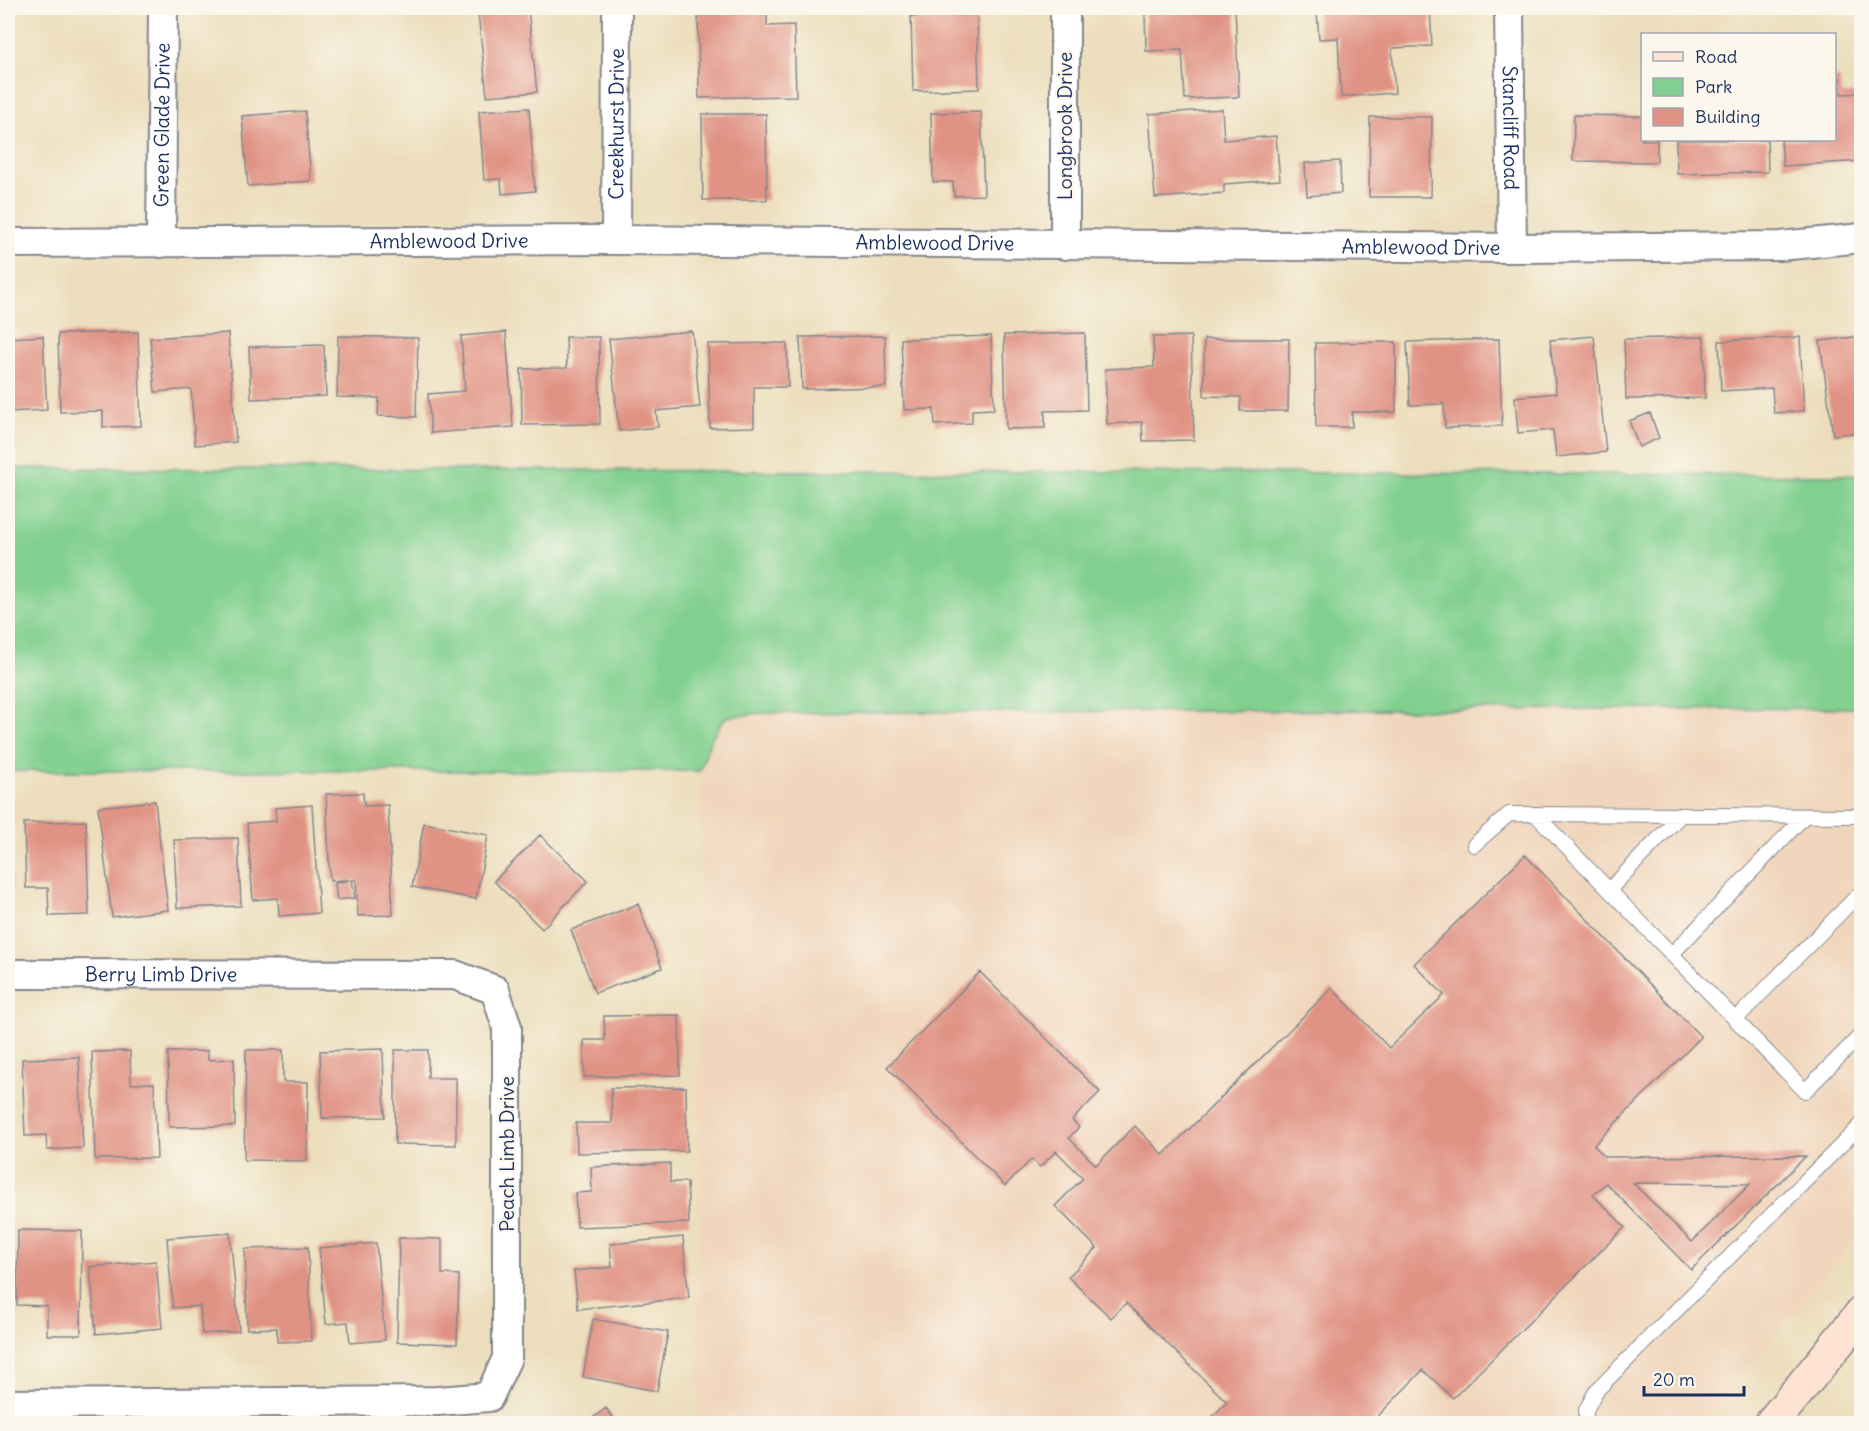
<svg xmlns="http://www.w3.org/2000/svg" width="1869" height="1431" viewBox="0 0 1869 1431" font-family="Delius,sans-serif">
<rect width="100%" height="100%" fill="#fbf7ec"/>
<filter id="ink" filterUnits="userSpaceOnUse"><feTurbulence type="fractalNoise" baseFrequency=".0167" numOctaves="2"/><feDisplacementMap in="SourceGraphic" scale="12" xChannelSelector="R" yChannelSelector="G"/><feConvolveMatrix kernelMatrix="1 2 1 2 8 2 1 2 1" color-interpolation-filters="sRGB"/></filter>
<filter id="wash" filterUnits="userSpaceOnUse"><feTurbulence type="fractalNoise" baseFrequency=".008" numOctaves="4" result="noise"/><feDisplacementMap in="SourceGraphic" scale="24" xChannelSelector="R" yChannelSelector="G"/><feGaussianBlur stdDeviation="1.35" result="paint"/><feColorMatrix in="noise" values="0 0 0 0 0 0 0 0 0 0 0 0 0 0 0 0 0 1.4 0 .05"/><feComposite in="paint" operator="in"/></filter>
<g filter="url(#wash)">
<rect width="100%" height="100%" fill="#ecdebc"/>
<path fill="#f0d6bc" d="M 1861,708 L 1861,1231 L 1705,1423 L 698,1424 L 700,771 L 711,738 L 726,716 L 762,713 Z"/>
<path fill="#81d08f" stroke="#4e8076" stroke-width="1.5" d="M 8,468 L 1861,475 L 1861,708 L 762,713 L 726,717 L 711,738 L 700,771 L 8,771 Z"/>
<g id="blocks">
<path fill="#e09384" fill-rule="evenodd" d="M 528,8 L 537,92 L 487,96 L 478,13 Z
M 767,8 L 767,26 L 794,25 L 796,96 L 699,98 L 698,10 Z
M 1235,8 L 1239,97 L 1185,99 L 1182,50 L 1146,51 L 1145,11 Z
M 1400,8 L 1430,8 L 1432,46 L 1392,48 L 1395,93 L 1341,97 L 1338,38 L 1319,39 L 1317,12 Z
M 977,14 L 979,89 L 913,91 L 911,16 Z
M 1834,78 L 1840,78 L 1841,94 L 1862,93 L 1862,161 L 1783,166 L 1781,140 L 1834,140 Z
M 529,108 L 535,191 L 502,194 L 501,179 L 484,180 L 479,111 Z
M 1222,109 L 1224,140 L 1276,136 L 1280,180 L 1224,184 L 1224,193 L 1155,198 L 1149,114 Z
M 305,111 L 311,181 L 248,186 L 242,116 Z
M 981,112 L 984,195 L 954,196 L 953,182 L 933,182 L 931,113 Z
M 702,114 L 766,114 L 767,200 L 703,200 Z
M 1574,115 L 1642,116 L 1642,140 L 1657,140 L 1657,162 L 1573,161 Z
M 1370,117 L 1432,117 L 1431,197 L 1369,197 Z
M 1676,140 L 1767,140 L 1768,172 L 1677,174 Z
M 1340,161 L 1341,193 L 1307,196 L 1305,163 Z
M 692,331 L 700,407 L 656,411 L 658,427 L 619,431 L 609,339 Z
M 138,332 L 141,426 L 103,427 L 103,411 L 60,412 L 58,334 Z
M 506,332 L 513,427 L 431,433 L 428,394 L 465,391 L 461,336 Z
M 228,333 L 236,442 L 195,445 L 191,389 L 155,392 L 150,338 Z
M 1085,333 L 1087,410 L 1045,411 L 1045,428 L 1006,429 L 1004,335 Z
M 43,336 L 47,410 L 8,412 L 8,338 Z
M 338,336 L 418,338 L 416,417 L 378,416 L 379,398 L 337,397 Z
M 885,336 L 886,387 L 802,389 L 800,337 Z
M 991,336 L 994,409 L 972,410 L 972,423 L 935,425 L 934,409 L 904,410 L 901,339 Z
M 1191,336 L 1194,440 L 1143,441 L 1142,422 L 1107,424 L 1105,369 L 1154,367 L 1153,337 Z
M 1594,336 L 1606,452 L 1556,457 L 1553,430 L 1518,433 L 1515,397 L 1556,393 L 1550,340 Z
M 1862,336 L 1862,432 L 1833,435 L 1820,341 Z
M 566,337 L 599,337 L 600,424 L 522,425 L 521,369 L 567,368 Z
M 1704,337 L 1705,398 L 1626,399 L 1624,339 Z
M 1800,337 L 1804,411 L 1774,413 L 1772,388 L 1721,391 L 1719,341 Z
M 1204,339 L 1289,339 L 1288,411 L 1240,411 L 1241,397 L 1204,396 Z
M 1499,339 L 1502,426 L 1445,428 L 1444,404 L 1410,405 L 1407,342 Z
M 1396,342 L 1396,412 L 1352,412 L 1352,427 L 1316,427 L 1315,343 Z
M 787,343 L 788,387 L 754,387 L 754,427 L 710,428 L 708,344 Z
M 324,345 L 326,396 L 251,399 L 249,347 Z
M 1650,413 L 1659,438 L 1639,447 L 1629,421 Z
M 363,793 L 364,806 L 388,805 L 393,915 L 358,916 L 356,880 L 352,880 L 355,898 L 337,900 L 335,883 L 349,880 L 330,881 L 326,794 Z
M 155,801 L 168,910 L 112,917 L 98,807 Z
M 312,805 L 319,913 L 279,916 L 278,898 L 253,900 L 247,823 L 276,821 L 275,808 Z
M 86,821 L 89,915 L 49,916 L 48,888 L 26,888 L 24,823 Z
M 424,823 L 488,835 L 476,899 L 412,887 Z
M 540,835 L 588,881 L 542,929 L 494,881 Z
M 8,838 L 10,838 L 12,914 L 8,914 Z
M 238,838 L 241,906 L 177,908 L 174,840 Z
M 1525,855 L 1701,1037 L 1594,1145 L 1605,1157 L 1806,1156 L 1691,1270 L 1606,1183 L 1593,1195 L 1625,1227 L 1453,1398 L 1423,1370 L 1370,1424 L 1212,1424 L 1209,1420 L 1227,1402 L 1126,1303 L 1111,1318 L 1068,1277 L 1097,1248 L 1055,1206 L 1083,1178 L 1056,1151 L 1040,1167 L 1032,1159 L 1005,1186 L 887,1067 L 980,972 L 1100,1092 L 1072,1120 L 1079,1127 L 1069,1138 L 1096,1165 L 1135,1126 L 1163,1155 L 1332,988 L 1389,1048 L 1444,995 L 1414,964 ZM 1633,1183 L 1750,1184 L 1692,1242 Z
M 638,904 L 662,968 L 595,993 L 571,930 Z
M 679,1015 L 680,1075 L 584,1077 L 584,1040 L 605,1040 L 604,1016 Z
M 383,1049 L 385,1117 L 322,1118 L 320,1051 Z
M 246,1050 L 283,1050 L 283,1082 L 308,1082 L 307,1161 L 244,1160 Z
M 395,1050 L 428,1050 L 428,1078 L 456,1078 L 456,1145 L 395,1144 Z
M 130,1051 L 131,1084 L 154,1083 L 157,1158 L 95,1159 L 92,1052 Z
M 208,1051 L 208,1060 L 234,1059 L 235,1126 L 169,1127 L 168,1052 Z
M 79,1057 L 83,1148 L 47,1150 L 46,1135 L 25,1136 L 22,1059 Z
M 686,1087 L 687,1151 L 577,1153 L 576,1123 L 612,1123 L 611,1088 Z
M 670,1163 L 670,1182 L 687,1182 L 689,1223 L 577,1227 L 575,1193 L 592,1192 L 591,1167 Z
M 18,1230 L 82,1231 L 81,1335 L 47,1335 L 47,1306 L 17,1305 Z
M 230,1233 L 239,1331 L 202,1334 L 200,1306 L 173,1308 L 167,1238 Z
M 683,1237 L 689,1298 L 578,1309 L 574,1271 L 612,1267 L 610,1244 Z
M 399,1238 L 442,1239 L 442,1274 L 459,1275 L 457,1344 L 397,1342 Z
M 376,1243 L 385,1340 L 350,1343 L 348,1322 L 326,1324 L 319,1248 Z
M 308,1247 L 311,1341 L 277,1342 L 277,1328 L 247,1329 L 245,1249 Z
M 156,1261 L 162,1328 L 96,1334 L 90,1267 Z
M 593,1319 L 668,1332 L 657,1391 L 583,1377 Z
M 606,1408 L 617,1424 L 585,1424 Z"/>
</g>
</g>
<g filter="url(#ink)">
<use href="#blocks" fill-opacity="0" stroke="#84868d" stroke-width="1.5"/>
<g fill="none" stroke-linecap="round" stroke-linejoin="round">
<defs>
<path id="lane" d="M 1535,814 L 1805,1091 L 1862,1034
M 1474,845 L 1509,814 L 1862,816
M 1609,890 L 1681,815
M 1672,954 L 1805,816
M 1736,1019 L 1862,891
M 1586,1424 L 1586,1410 L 1596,1391 L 1862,1124"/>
<g id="street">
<path d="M 1065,8 L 1065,245"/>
<path id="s1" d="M 1509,8 L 1512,248"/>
<path id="s2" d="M 616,240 L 617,8"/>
<path id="s3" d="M 8,243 L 616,240 L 1512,248 L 1780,246 L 1862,238"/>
<path id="s4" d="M 161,243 L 163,8"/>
<path id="s5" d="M 8,974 L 455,975 L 495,990 L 507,1027 L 507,1358 L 489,1397 L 438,1401 L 8,1404"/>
</g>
<path id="secondary" d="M 1771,1424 L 1862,1313"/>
</defs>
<use href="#lane" stroke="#84868d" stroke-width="16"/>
<use href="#street" stroke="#84868d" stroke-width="32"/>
<use href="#secondary" stroke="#84868d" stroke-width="36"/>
<use href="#lane" stroke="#fff" stroke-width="14"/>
<use href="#street" stroke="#fff" stroke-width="28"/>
<use href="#secondary" stroke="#fee3d2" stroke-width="33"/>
</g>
</g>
<g text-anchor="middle" stroke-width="4.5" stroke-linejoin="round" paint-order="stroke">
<g font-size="20" fill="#1b2f5e" stroke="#fbf7ec">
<text dy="7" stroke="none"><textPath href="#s2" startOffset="116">Creekhurst Drive</textPath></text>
<text dy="7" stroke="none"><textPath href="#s4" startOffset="118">Green Glade Drive</textPath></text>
<text transform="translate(1065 126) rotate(-90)" y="7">Longbrook Drive</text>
<text dy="7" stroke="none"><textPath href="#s1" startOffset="120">Stancliff Road</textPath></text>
<text dy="7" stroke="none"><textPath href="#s3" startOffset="441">Amblewood Drive</textPath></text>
<text dy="7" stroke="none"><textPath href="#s3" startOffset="927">Amblewood Drive</textPath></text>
<text dy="7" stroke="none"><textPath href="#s3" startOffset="1413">Amblewood Drive</textPath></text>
<text dy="7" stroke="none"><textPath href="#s5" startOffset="153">Berry Limb Drive</textPath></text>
<text transform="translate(507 1154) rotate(-90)" y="7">Peach Limb Drive</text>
</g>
</g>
<rect width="1869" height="1431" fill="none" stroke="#fbf7ec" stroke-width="30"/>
<rect x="1641" y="33" width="195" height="108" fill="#fbf7ec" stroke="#a1a7b3" stroke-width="1.5"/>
<rect x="1653" y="52" width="30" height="9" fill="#fee3d2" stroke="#a1a7b3" stroke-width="1.5"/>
<text x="1695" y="63" font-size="18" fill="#1b2f5e">Road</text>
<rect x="1653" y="78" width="30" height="18" fill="#81d08f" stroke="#a1a7b3" stroke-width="1.5"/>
<text x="1695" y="93" font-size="18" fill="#1b2f5e">Park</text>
<rect x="1653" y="108" width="30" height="18" fill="#e09384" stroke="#a1a7b3" stroke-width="1.5"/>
<text x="1695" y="123" font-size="18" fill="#1b2f5e">Building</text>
<path d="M1644 1386v9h100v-9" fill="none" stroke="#1b2f5e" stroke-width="3"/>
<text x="1653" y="1386" font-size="18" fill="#1b2f5e" stroke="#fbf7ec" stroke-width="4.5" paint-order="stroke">20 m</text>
</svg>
